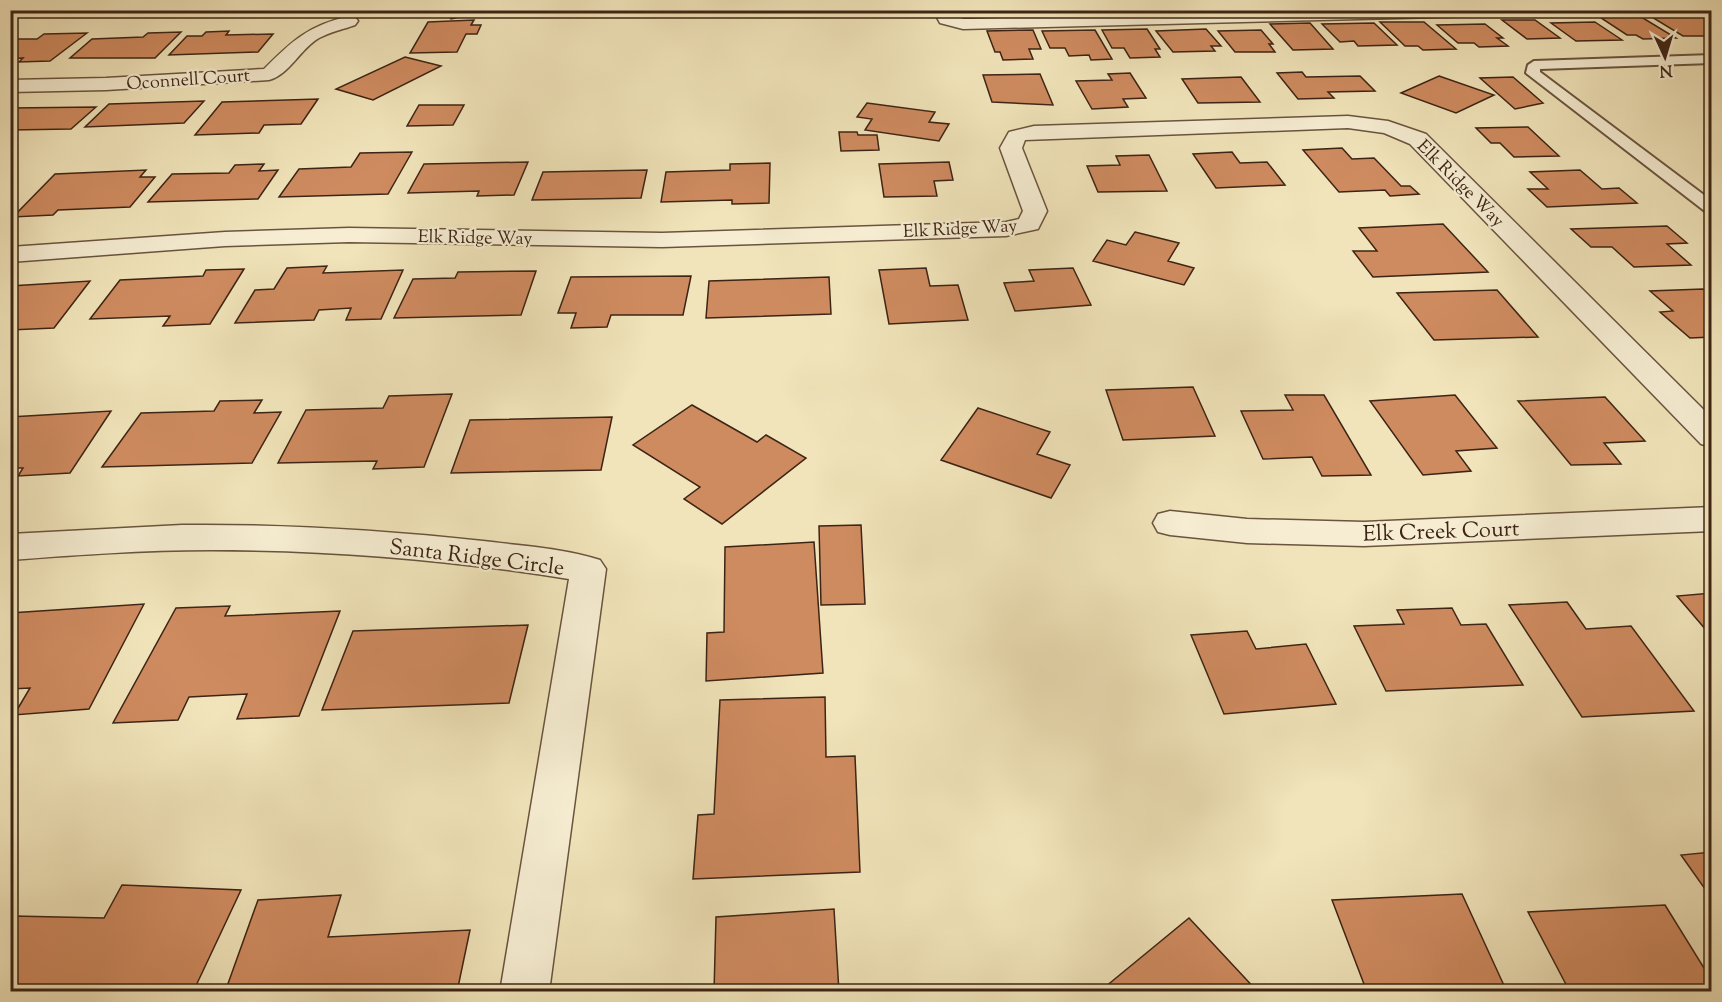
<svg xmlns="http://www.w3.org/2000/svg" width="1722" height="1002" viewBox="0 0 1722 1002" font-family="'Sorts Mill Goudy',serif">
<rect width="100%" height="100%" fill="#f1e4ba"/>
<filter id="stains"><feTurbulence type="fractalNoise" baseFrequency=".00333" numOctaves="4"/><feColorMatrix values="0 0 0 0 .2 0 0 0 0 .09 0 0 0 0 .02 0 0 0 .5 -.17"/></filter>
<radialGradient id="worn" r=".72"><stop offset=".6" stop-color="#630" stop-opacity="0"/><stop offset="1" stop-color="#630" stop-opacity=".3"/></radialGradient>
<path fill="#cf8b60" stroke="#3d2415" stroke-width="1.5" d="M 443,10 L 493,10 L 451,19 Z
M 978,10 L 1014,10 L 1016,15 L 981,16 Z
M 1021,10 L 1071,10 L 1073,14 L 1023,15 Z
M 1638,15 L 1676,38 L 1643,39 L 1636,35 L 1627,35 L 1598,16 Z
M 1701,15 L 1712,21 L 1712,36 L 1683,36 L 1650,16 Z
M 474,20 L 471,25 L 481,25 L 477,34 L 466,34 L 457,52 L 410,53 L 428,22 Z
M 1502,20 L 1535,20 L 1560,38 L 1527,39 Z
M 1380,22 L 1424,22 L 1456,49 L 1423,50 L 1418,46 L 1405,46 Z
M 1595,22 L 1622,40 L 1576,41 L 1551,23 Z
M 1310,23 L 1333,49 L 1293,50 L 1270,24 Z
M 1374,23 L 1397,45 L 1358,46 L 1354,41 L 1340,42 L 1322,24 Z
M 1485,24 L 1503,38 L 1497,38 L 1508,46 L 1479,47 L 1474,43 L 1458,43 L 1437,25 Z
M 1147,29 L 1160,49 L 1155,49 L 1160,57 L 1130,58 L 1124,48 L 1112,48 L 1102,30 Z
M 1206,29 L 1221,46 L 1211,46 L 1215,51 L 1173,52 L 1156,31 Z
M 1033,30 L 1041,49 L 1029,49 L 1033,59 L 1003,60 L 1000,52 L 995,52 L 987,31 Z
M 1095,30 L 1112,59 L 1091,60 L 1089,55 L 1069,56 L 1065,48 L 1050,48 L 1042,31 Z
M 1261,30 L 1273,44 L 1269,44 L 1275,52 L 1235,52 L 1218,31 Z
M 229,31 L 226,35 L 273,34 L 258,52 L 169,55 L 187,36 L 202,36 L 206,32 Z
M 181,32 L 155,58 L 70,58 L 92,39 L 143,37 L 148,33 Z
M 87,33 L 50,61 L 19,62 L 23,58 L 10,59 L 10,39 L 37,39 L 44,34 Z
M 405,57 L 441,66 L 373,100 L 336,89 Z
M 1302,72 L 1306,77 L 1360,76 L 1375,91 L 1328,92 L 1334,98 L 1298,99 L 1277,73 Z
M 1130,73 L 1146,98 L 1123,99 L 1128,107 L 1092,109 L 1076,81 L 1112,80 L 1108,74 Z
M 1040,74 L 1053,105 L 992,102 L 983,75 Z
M 1439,76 L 1494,95 L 1456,113 L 1401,93 Z
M 1241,77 L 1260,102 L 1198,103 L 1182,79 Z
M 1513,77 L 1543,103 L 1515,109 L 1480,78 Z
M 318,99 L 301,124 L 264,125 L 259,133 L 195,135 L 222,102 Z
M 204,101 L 184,123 L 85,127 L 109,104 Z
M 867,103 L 935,112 L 929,122 L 949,124 L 939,141 L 865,130 L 872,119 L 857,117 Z
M 419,105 L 464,105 L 453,125 L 407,126 Z
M 96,107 L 71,129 L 10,130 L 10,108 Z
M 1528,127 L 1559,156 L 1514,157 L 1500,143 L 1491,143 L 1476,128 Z
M 839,132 L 857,132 L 858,135 L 877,135 L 879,150 L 841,151 Z
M 1342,148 L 1352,159 L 1374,158 L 1401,186 L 1410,186 L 1419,194 L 1390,196 L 1385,190 L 1339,192 L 1303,150 Z
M 412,152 L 388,194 L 279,197 L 299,169 L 351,167 L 360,153 Z
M 1232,152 L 1240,163 L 1267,162 L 1285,185 L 1216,188 L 1193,154 Z
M 1149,155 L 1167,191 L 1098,192 L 1087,166 L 1120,165 L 1116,156 Z
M 528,162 L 514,195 L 477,196 L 479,191 L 408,193 L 424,164 Z
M 949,162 L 953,180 L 934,181 L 937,196 L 884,197 L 879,164 Z
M 770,163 L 769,203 L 732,204 L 732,200 L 661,202 L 666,172 L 730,170 L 730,164 Z
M 264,164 L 259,171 L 278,170 L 258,199 L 148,202 L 172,174 L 229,173 L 235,165 Z
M 146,170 L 140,177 L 155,177 L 130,207 L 58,210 L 53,215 L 13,217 L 55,174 Z
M 647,170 L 641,198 L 532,200 L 543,172 Z
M 1580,170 L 1602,189 L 1619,188 L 1637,203 L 1547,207 L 1528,189 L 1548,189 L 1530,172 Z
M 1443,224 L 1488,272 L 1373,277 L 1353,251 L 1377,251 L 1359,228 Z
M 1667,226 L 1687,243 L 1667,244 L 1691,265 L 1634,267 L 1612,247 L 1591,247 L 1571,229 Z
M 1135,232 L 1179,243 L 1168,261 L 1194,268 L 1184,285 L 1093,261 L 1107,240 L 1126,245 Z
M 327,266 L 323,273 L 403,270 L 381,319 L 346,320 L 351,308 L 319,310 L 314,320 L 235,323 L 255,290 L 274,289 L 287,268 Z
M 926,268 L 930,286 L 958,285 L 968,320 L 889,324 L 879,270 Z
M 1073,268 L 1091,305 L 1015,311 L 1004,283 L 1034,281 L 1029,270 Z
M 244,269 L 210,324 L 163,326 L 170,316 L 90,319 L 120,280 L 203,276 L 206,270 Z
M 536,271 L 521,315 L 394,318 L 413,279 L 455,278 L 458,272 Z
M 691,276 L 683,315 L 611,315 L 607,327 L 571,328 L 576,313 L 558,313 L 571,277 Z
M 829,277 L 831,314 L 706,318 L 709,281 Z
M 90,281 L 54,328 L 10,330 L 10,286 Z
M 1703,289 L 1712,296 L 1712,337 L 1690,338 L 1660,312 L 1673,311 L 1650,291 Z
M 1497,290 L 1538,337 L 1434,340 L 1397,293 Z
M 1193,387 L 1215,436 L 1123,440 L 1106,390 Z
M 452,394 L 424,467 L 373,469 L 377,461 L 278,463 L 306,410 L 383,408 L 389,396 Z
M 1285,395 L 1324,395 L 1371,475 L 1322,476 L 1312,457 L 1263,459 L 1241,411 L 1293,410 Z
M 1455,395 L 1497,448 L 1456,451 L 1471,471 L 1423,475 L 1370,401 Z
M 1605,397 L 1645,441 L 1604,443 L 1621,464 L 1571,465 L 1518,401 Z
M 262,400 L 254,413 L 281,412 L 252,463 L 102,467 L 141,413 L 214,411 L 220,401 Z
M 692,405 L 757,442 L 766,435 L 806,458 L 722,524 L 684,499 L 700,487 L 633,445 Z
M 978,408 L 1050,432 L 1037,454 L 1070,465 L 1051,498 L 941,460 Z
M 111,411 L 70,473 L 18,476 L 23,468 L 10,468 L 10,417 Z
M 612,417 L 601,470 L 451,473 L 470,420 Z
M 861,525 L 865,604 L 821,605 L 819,526 Z
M 814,542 L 823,673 L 706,681 L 707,633 L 724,632 L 725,547 Z
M 1712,593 L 1712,637 L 1677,596 Z
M 1567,602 L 1586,629 L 1631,626 L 1694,711 L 1582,717 L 1509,605 Z
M 144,604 L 89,709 L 14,715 L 30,688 L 10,689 L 10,613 Z
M 230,606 L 225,616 L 340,611 L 299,716 L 237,719 L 247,694 L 189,697 L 178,720 L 113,723 L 176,608 Z
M 1452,608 L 1461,625 L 1486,624 L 1523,685 L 1386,691 L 1354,626 L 1404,624 L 1397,610 Z
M 528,625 L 509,703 L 322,710 L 353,631 Z
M 1247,631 L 1256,649 L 1306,644 L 1336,704 L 1224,714 L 1191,635 Z
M 825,697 L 826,757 L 855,756 L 860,872 L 693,879 L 698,815 L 714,814 L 720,700 Z
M 1712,852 L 1712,899 L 1681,855 Z
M 122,885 L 241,890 L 193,992 L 10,992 L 10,921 L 14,916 L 104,918 Z
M 1462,894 L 1507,992 L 1367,992 L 1332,900 Z
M 341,895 L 328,937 L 470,930 L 457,992 L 225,992 L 258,900 Z
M 1665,905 L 1712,981 L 1712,992 L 1570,992 L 1528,912 Z
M 834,909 L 839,992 L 714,992 L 716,917 Z
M 1189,918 L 1258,992 L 1099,992 Z"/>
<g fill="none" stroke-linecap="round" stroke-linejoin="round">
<defs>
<path id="service" d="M 1712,55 L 1712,63 L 1540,69 L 1540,72 L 1712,201 L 1712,214 L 1706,212 L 1526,73 L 1528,65 L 1534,61 Z"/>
<path id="minor" d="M 933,10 L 950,10 L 953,15 L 964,19 L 1293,10 L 1527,10 L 1519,15 L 963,29 L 940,23 Z
M 349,16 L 355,17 L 358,21 L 355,25 C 344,29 330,32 319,38 C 301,48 289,75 269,80 L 106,90 L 10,92 L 10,80 L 106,78 L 264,69 C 293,40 308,26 349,16 Z
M 1348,116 L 1388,121 L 1426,134 L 1712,418 L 1712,447 L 1701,444 L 1410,144 L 1384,133 L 1348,128 L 1025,140 L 1022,148 L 1047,211 L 1038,229 L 1006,236 L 662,247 L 349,242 L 225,246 L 10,262 L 10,247 L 225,232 L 349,228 L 662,233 L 1006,222 L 1019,219 L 1023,211 L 1000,148 L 1009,132 L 1034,126 Z
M 1712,507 L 1712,531 L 1364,546 L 1247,543 L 1170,535 L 1158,532 L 1153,523 L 1158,514 L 1170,511 L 1247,519 L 1364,522 Z
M 182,525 C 283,524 383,530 483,541 C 522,546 563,548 600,560 L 606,569 L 549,992 L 500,992 L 569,579 C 450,560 331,550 211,550 C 144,550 77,555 10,560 L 10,534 Z"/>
</defs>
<use href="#service" stroke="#6a543e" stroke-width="4"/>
<use href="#minor" stroke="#6a543e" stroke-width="3"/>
<use href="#service" fill="#f6edd2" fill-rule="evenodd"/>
<use href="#minor" fill="#f6edd2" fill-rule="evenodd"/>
</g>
<g text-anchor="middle" stroke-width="4.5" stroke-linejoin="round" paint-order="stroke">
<g font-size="18" fill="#3d2415" stroke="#f6edd2">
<text transform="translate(188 79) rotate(-4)" y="6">Oconnell Court</text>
<text transform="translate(1461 183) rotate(45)" y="6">Elk Ridge Way</text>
<text transform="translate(960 228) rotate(-3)" y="6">Elk Ridge Way</text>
<text transform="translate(475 237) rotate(1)" y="6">Elk Ridge Way</text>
</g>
<g font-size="22" fill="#3d2415" stroke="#f6edd2">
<text transform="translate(1441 530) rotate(-2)" y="8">Elk Creek Court</text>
<text transform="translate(477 556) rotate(7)" y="8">Santa Ridge Circle</text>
</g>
</g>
<rect width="1722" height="1002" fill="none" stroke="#f1e4ba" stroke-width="36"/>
<rect x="12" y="12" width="1698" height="978" fill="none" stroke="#3d2415" stroke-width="3"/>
<rect x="18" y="18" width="1686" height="966" fill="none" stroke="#3d2415" stroke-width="1.5"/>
<g transform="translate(1665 57) rotate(176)" stroke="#f6edd2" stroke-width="4.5" paint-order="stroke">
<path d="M0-4.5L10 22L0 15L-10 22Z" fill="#3d2415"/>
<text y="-9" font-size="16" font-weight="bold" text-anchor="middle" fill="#3d2415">N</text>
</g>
<rect width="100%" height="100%" filter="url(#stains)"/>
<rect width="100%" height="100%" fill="url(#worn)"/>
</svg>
